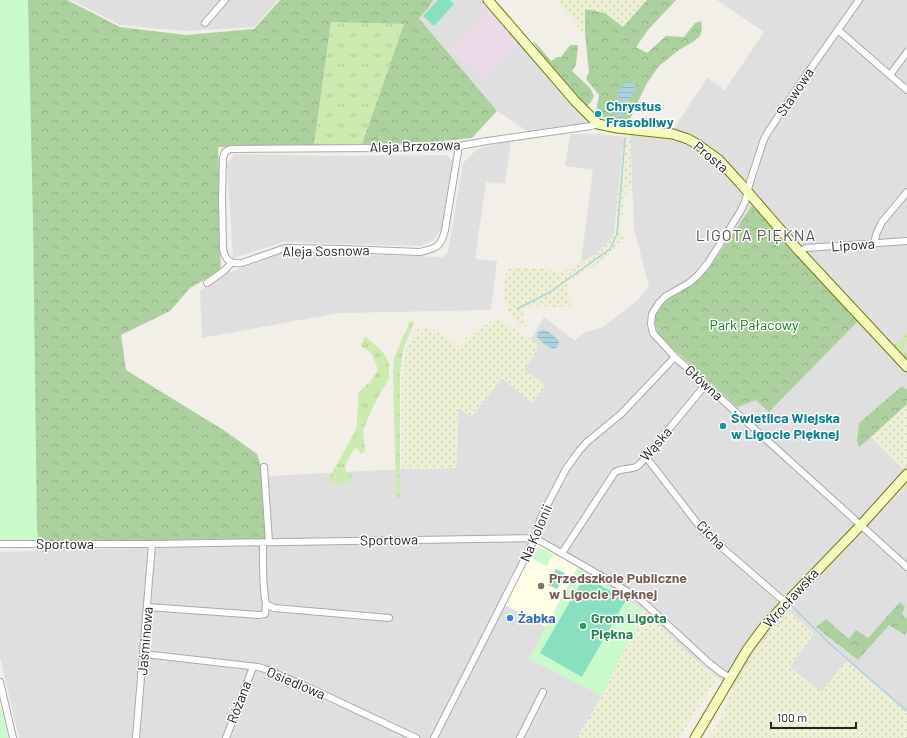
<svg xmlns="http://www.w3.org/2000/svg" width="907" height="738" viewBox="0 0 907 738" font-family="Barlow,sans-serif">
<defs>
<pattern id="farmland-dots" width="8" height="8" patternUnits="userSpaceOnUse"><rect width="8" height="8" fill="#eef0d5"/><path d="M2 2h.1M6 6h.1" fill="none" stroke="#ccceb7" stroke-width="1.8" stroke-linecap="round"/></pattern>
<pattern id="grass-tufts" width="24" height="20" patternUnits="userSpaceOnUse"><rect width="24" height="20" fill="#cdebb0"/><path d="M3 7l-1-3M5 7V3M7 7l1-3M15 17l-1-3M17 17v-4M19 17l1-3" fill="none" stroke="#b0c997"/></pattern>
<pattern id="forest-crowns" width="20" height="18" patternUnits="userSpaceOnUse"><rect width="20" height="18" fill="#add19e"/><path d="M2 6a3 3 0 1 1 6 0M12 15a3 3 0 1 1 6 0" fill="none" stroke="#95b388"/></pattern>
<pattern id="water-rules" width="6" height="5" patternUnits="userSpaceOnUse"><rect width="6" height="5" fill="#aad3df"/><path d="M0 2.5h6" fill="none" stroke="#92b5bf"/></pattern>
</defs>
<rect width="100%" height="100%" fill="#f2efe9"/>
<path fill="#e0dfdf" d="M 72,0 L 278,0 L 254,27 L 186,31 L 120,25 Z
M 401,0 L 483,0 L 588,122 L 586,124 L 530,133 L 497,111 L 419,17 Z
M 717,0 L 907,0 L 907,713 L 847,661 L 822,692 L 789,667 L 734,686 L 733,689 L 717,678 L 686,652 L 643,609 L 602,696 L 577,738 L 19,738 L 0,657 L 0,552 L 272,544 L 269,476 L 402,469 L 456,468 L 459,408 L 471,417 L 502,378 L 532,403 L 545,385 L 524,370 L 539,346 L 531,339 L 544,317 L 575,341 L 583,333 L 603,327 L 638,300 L 649,286 L 634,229 L 630,134 L 669,136 L 707,78 L 725,90 L 764,32 Z
M 570,134 L 599,134 L 625,137 L 622,156 L 614,235 L 597,254 L 581,262 L 593,170 L 565,166 Z
M 511,140 L 505,184 L 486,182 L 475,259 L 497,261 L 491,310 L 339,313 L 202,338 L 200,291 L 225,274 L 284,252 L 443,257 L 448,252 L 463,163 L 477,149 Z
M 234,154 L 340,156 L 447,155 L 453,161 L 441,230 L 433,241 L 421,246 L 284,242 L 233,258 L 227,165 Z"/>
<path fill="#ebdbe8" d="M 490,9 L 519,42 L 485,79 L 451,49 Z"/>
<path fill="#ffffe5" d="M 536,542 L 578,567 L 546,627 L 505,605 Z"/>
<path fill="url(#farmland-dots)" d="M 555,0 L 647,0 L 623,27 L 605,13 L 585,9 L 585,34 Z
M 630,134 L 632,185 L 624,199 L 620,233 L 624,238 L 612,252 L 599,263 L 569,281 L 567,291 L 574,306 L 555,307 L 530,306 L 522,311 L 526,328 L 521,328 L 509,313 L 503,294 L 507,270 L 513,267 L 545,268 L 561,273 L 597,254 L 614,235 L 622,156 L 625,137 Z
M 497,318 L 531,339 L 539,346 L 524,370 L 545,385 L 532,403 L 502,378 L 471,417 L 459,408 L 456,468 L 402,469 L 402,374 L 406,349 L 419,327 L 440,332 L 459,347 L 468,336 Z
M 907,404 L 907,464 L 903,469 L 871,437 Z
M 643,609 L 686,652 L 717,678 L 679,738 L 577,738 L 602,696 Z
M 789,611 L 814,634 L 789,668 L 822,692 L 846,661 L 907,713 L 907,738 L 709,738 L 718,723 L 734,686 L 759,644 Z"/>
<path fill="url(#grass-tufts)" d="M 331,22 L 404,24 L 362,144 L 314,145 Z
M 410,321 L 414,322 L 403,350 L 400,373 L 400,498 L 396,497 L 393,374 L 394,358 Z
M 907,333 L 907,342 L 906,342 L 904,345 L 905,346 L 904,348 L 907,352 L 907,362 L 892,347 Z
M 365,336 L 383,352 L 389,363 L 389,378 L 374,405 L 363,430 L 365,451 L 361,454 L 357,447 L 351,453 L 345,466 L 346,473 L 353,474 L 349,483 L 333,484 L 329,478 L 356,430 L 358,406 L 358,393 L 370,382 L 378,370 L 372,354 L 361,346 Z"/>
<path fill="url(#forest-crowns)" d="M 0,0 L 67,0 L 120,27 L 186,35 L 254,29 L 280,0 L 433,0 L 428,8 L 419,18 L 497,111 L 472,138 L 432,142 L 362,144 L 404,24 L 331,22 L 314,145 L 218,147 L 220,200 L 219,226 L 221,270 L 190,288 L 170,311 L 121,335 L 126,370 L 225,431 L 257,454 L 262,470 L 266,539 L 0,542 Z
M 647,0 L 676,0 L 648,30 L 636,47 L 647,53 L 666,36 L 684,37 L 695,23 L 701,21 L 702,30 L 700,36 L 693,42 L 679,50 L 659,66 L 647,83 L 629,121 L 610,121 L 596,113 L 599,95 L 586,79 L 589,72 L 585,34 L 585,9 L 605,13 L 623,27 Z
M 532,41 L 536,43 L 551,61 L 557,57 L 561,57 L 570,45 L 578,45 L 576,65 L 572,71 L 590,88 L 594,96 L 591,102 L 586,107 L 557,75 Z
M 752,206 L 785,240 L 859,320 L 769,412 L 756,400 L 737,407 L 658,335 L 654,320 L 657,310 L 663,301 L 669,297 L 693,283 L 708,270 Z
M 902,386 L 907,390 L 907,404 L 871,437 L 859,447 L 857,441 L 859,423 Z
M 900,602 L 905,607 L 902,614 L 907,619 L 907,632 L 905,635 L 889,625 L 858,660 L 816,627 L 826,619 L 849,639 L 856,630 L 868,638 Z"/>
<path fill="#c8facc" d="M 0,0 L 28,0 L 33,221 L 37,531 L 39,541 L 0,541 Z
M 538,547 L 553,554 L 547,566 L 533,559 Z
M 578,567 L 643,609 L 602,696 L 529,659 Z
M 0,703 L 8,738 L 0,738 Z"/>
<path fill="#88e0be" d="M 438,0 L 449,0 L 454,4 L 434,26 L 423,16 Z
M 556,569 L 565,573 L 557,589 L 548,585 Z
M 585,576 L 626,600 L 582,677 L 540,653 Z"/>
<path fill="url(#water-rules)" d="M 625,82 L 636,84 L 629,102 L 620,102 L 618,109 L 623,113 L 622,120 L 611,111 L 618,99 L 619,91 Z
M 541,330 C 549,330 554,336 559,341 C 559,346 557,348 553,349 C 546,346 542,342 537,337 L 537,333 Z"/>
<g fill="none" stroke-linecap="round" stroke-linejoin="round">
<path stroke="#aad3df" stroke-width="1.5" d="M 517,309 L 550,292 L 610,249 L 617,234 L 625,138
M 793,607 L 830,644 L 907,711"/>
<defs>
<path id="street" d="M 859,0 L 804,78 L 768,132 L 764,139 L 750,182 L 745,202 L 740,212 L 708,263 L 698,275 L 689,283 L 666,296 L 659,303 L 652,314 L 651,324 L 653,333 L 675,357 L 907,567
M 205,23 L 225,0
M 838,30 L 907,90
M 890,75 L 907,52
M 459,146 L 445,230 C 441,247 437,248 420,252 L 343,249 L 285,248 L 242,263 C 230,264 225,260 223,249 L 222,197 L 223,158 L 225,152 L 230,149 L 382,148 L 459,146 L 487,141 L 591,126 L 598,124
M 874,243 L 877,232 L 882,222 L 907,192
M 799,251 L 806,248 L 907,241
M 207,283 L 225,270 L 232,262
M 646,457 L 704,532 L 786,603
M 264,467 L 269,542
M 263,542 C 263,563 262,584 266,604
M 0,544 L 152,544 L 535,538 L 617,585 L 640,599 L 709,663 L 722,673 L 731,678
M 562,553 L 615,472 C 622,468 629,470 636,467 C 640,465 643,460 646,457 L 706,384
M 147,607 L 258,615 L 265,614 L 266,604 L 274,608 L 389,618
M 144,654 L 258,667 L 265,669 L 312,689 L 416,738
M 0,682 L 13,738
M 136,738 L 152,544
M 226,738 L 253,667
M 434,738 L 519,570 L 535,538 L 541,517 L 566,469 L 579,451 L 587,442 L 621,414 L 675,357
M 520,738 L 543,692"/>
<path id="secondary" d="M 488,0 L 575,101 L 598,124 L 617,128 L 673,134 L 688,139 L 697,144 L 719,160 L 740,183 L 799,251 L 907,367
M 695,738 L 747,650 L 764,627 L 786,603 L 861,525 L 907,474"/>
</defs>
<use href="#street" stroke="#a9a9a9" stroke-width="8"/>
<use href="#secondary" stroke="#707d05" stroke-width="11"/>
<use href="#street" stroke="#fff" stroke-width="6"/>
<use href="#secondary" stroke="#f7fabf" stroke-width="9"/>
</g>
<g fill="#0f9aa8" stroke="#fff" stroke-width="1.5">
<circle cx="598" cy="114" r="4"/>
<circle cx="723" cy="426" r="4"/>
</g>
<circle fill="#8d6e63" stroke="#fff" stroke-width="1.5" cx="541" cy="586" r="4"/>
<circle fill="#3f7fe0" stroke="#fff" stroke-width="1.5" cx="510" cy="618" r="4"/>
<circle fill="#2e9e5b" stroke="#fff" stroke-width="1.5" cx="583" cy="626" r="4"/>
<g text-anchor="middle" stroke-width="3" stroke-linejoin="round" paint-order="stroke">
<g font-size="14" fill="#222" stroke="#fff">
<text transform="translate(795 92) rotate(-56)" y="5">Stawowa</text>
<text transform="translate(415 146) rotate(-2)" y="5">Aleja Brzozowa</text>
<text transform="translate(711 157) rotate(39)" y="5">Prosta</text>
<text transform="translate(853 245) rotate(-4)" y="5">Lipowa</text>
<text transform="translate(326 251) rotate(-1)" y="5">Aleja Sosnowa</text>
<text transform="translate(704 383) rotate(42)" y="5">Główna</text>
<text transform="translate(656 444) rotate(-49)" y="5">Wąska</text>
<text transform="translate(536 533) rotate(-67)" y="5">Na Kolonii</text>
<text transform="translate(711 535) rotate(45)" y="5">Cicha</text>
<text transform="translate(389 540) rotate(-1)" y="5">Sportowa</text>
<text x="65" y="549">Sportowa</text>
<text transform="translate(791 598) rotate(-48)" y="5">Wrocławska</text>
<text transform="translate(145 641) rotate(-85)" y="5">Jaśminowa</text>
<text transform="translate(296 683) rotate(23)" y="5">Osiedlowa</text>
<text transform="translate(239 702) rotate(-69)" y="5">Różana</text>
</g>
<g font-size="14" font-weight="bold" fill="#0d838f" stroke="#fff" text-anchor="start">
<text x="606" y="111">Chrystus<tspan x="606" dy="16">Frasobliwy</tspan></text>
<text x="731" y="423">Świetlica Wiejska<tspan x="731" dy="16">w Ligocie Pięknej</tspan></text>
</g>
<g font-size="14" fill="#0c8416" stroke="#fff">
<text x="754" y="330">Park Pałacowy</text>
</g>
<g font-size="14" font-weight="bold" fill="#785e54" stroke="#fff" text-anchor="start">
<text x="549" y="583">Przedszkole Publiczne<tspan x="549" dy="16">w Ligocie Pięknej</tspan></text>
</g>
<g font-size="14" font-weight="bold" fill="#366cbe" stroke="#fff" text-anchor="start">
<text x="518" y="623">Żabka</text>
</g>
<g font-size="14" font-weight="bold" fill="#27864d" stroke="#fff" text-anchor="start">
<text x="591" y="623">Grom Ligota<tspan x="591" dy="16">Piękna</tspan></text>
</g>
<g font-size="16" letter-spacing="1" fill="#555" stroke="#fff">
<text x="756" y="241">LIGOTA PIĘKNA</text>
</g>
</g>
<path d="M771 722v6h85v-6" fill="none" stroke="#222222" stroke-width="2"/>
<text x="777" y="722" font-size="12" fill="#222222" stroke="#ffffff" stroke-width="3" paint-order="stroke">100 m</text>
</svg>
